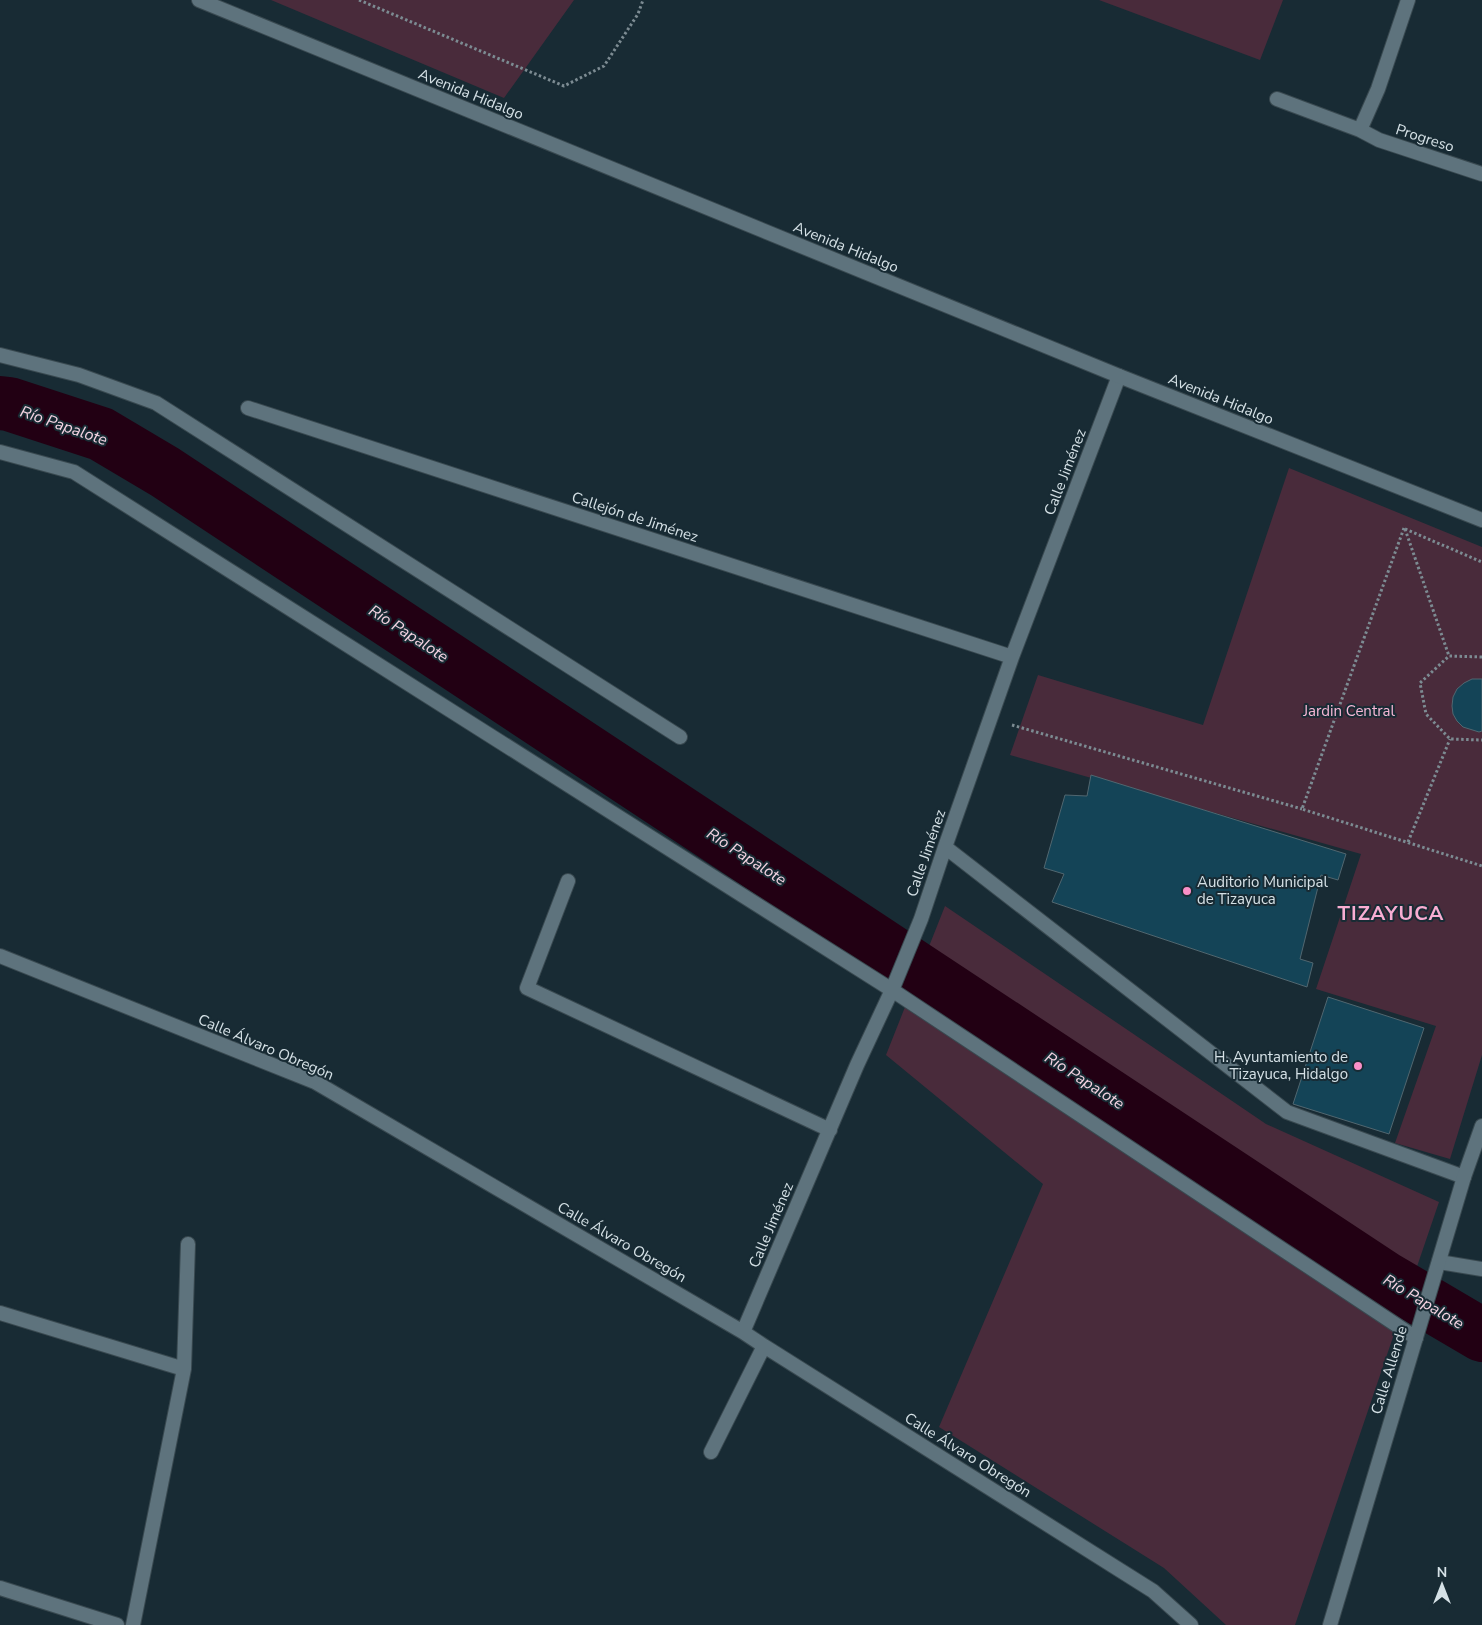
<svg xmlns="http://www.w3.org/2000/svg" width="1482" height="1625" viewBox="0 0 1482 1625" font-family="'Nunito Sans',sans-serif">
<rect width="100%" height="100%" fill="#182b34"/>
<path fill="#492b3b" d="M 271,0 L 574,0 L 504,98 Z
M 1099,0 L 1283,0 L 1260,60 Z
M 1289,468 L 1482,547 L 1482,1055 L 1450,1159 L 1395,1143 L 1436,1026 L 1316,989 L 1361,854 L 1010,755 L 1038,675 L 1203,725 Z
M 945,906 L 1266,1124 L 1439,1202 L 1295,1625 L 1226,1625 L 1164,1568 L 939,1427 L 1043,1184 L 886,1055 Z"/>
<g fill="none" stroke-linecap="round" stroke-linejoin="round">
<path stroke="#220013" stroke-width="54" d="M 0,403 L 9,404 L 101,434 L 165,472 L 1385,1278 L 1482,1335"/>
</g>
<path fill="#144457" stroke="#516770" d="M 1472,679 L 1482,679 L 1482,731 L 1479,732 L 1463,727 L 1457,721 L 1453,714 L 1452,706 L 1453,697 L 1457,689 L 1464,683 Z
M 1091,775 L 1346,854 L 1338,880 L 1321,875 L 1300,959 L 1313,963 L 1307,987 L 1052,902 L 1064,874 L 1044,868 L 1065,795 L 1087,796 Z
M 1328,997 L 1424,1028 L 1389,1134 L 1293,1104 Z"/>
<g fill="none" stroke-linecap="round" stroke-linejoin="round">
<defs>
<path id="minor" d="M 1277,99 L 1360,130 L 1379,140 L 1482,174
M 1360,130 L 1378,89 L 1408,0
M 0,355 L 79,375 L 156,403 L 680,737
M 248,408 L 1012,657
M 0,452 L 74,472 L 892,990 L 1416,1338
M 945,847 L 1287,1112 L 1464,1177
M 568,881 L 527,988 L 830,1130
M 0,956 L 315,1082 L 743,1332 L 764,1346 L 1153,1591 L 1191,1625
M 1439,1262 L 1482,1269
M 0,1313 L 184,1369
M 743,1332 L 857,1065 L 892,990 L 921,919 L 945,847 L 1012,657 L 1119,376
M 711,1452 L 764,1346
M 0,1588 L 117,1625
M 133,1625 L 184,1369 L 188,1244"/>
<path id="tertiary" d="M 199,0 L 1119,376 L 1482,520
M 1330,1625 L 1464,1177 L 1482,1126"/>
</defs>
<use href="#minor" stroke="#394950" stroke-width="16"/>
<use href="#tertiary" stroke="#394950" stroke-width="16"/>
<path stroke="#7c8b92" stroke-width="3" stroke-dasharray="2.5 2.5" stroke-linecap="butt" d="M 359,0 L 564,86 L 604,66 L 638,14 L 643,0
M 1404,528 L 1302,809 L 1482,866
M 1405,529 L 1449,656
M 1405,529 L 1482,562
M 1482,657 L 1449,656 L 1420,683 L 1426,714 L 1450,739 L 1482,740
M 1012,725 L 1302,809
M 1408,842 L 1450,739"/>
<use href="#minor" stroke="#5e737d" stroke-width="14"/>
<use href="#tertiary" stroke="#5e737d" stroke-width="14"/>
</g>
<g fill="#fa8fc7" stroke="#182b34" stroke-width="2">
<circle cx="1187" cy="891" r="5"/>
<circle cx="1358" cy="1066" r="5"/>
</g>
<g text-anchor="middle" stroke-width="4" stroke-linejoin="round" paint-order="stroke">
<g font-size="15" fill="#d5e1e6" stroke="#182b34">
<text transform="translate(471 94) rotate(22)" y="5">Avenida Hidalgo</text>
<text transform="translate(1425 138) rotate(18)" y="5">Progreso</text>
<text transform="translate(846 247) rotate(22)" y="5">Avenida Hidalgo</text>
<text transform="translate(1221 399) rotate(22)" y="5">Avenida Hidalgo</text>
<text transform="translate(1065 472) rotate(-69)" y="5">Calle Jiménez</text>
<text transform="translate(635 517) rotate(18)" y="5">Callejón de Jiménez</text>
<text transform="translate(926 853) rotate(-71)" y="5">Calle Jiménez</text>
<text transform="translate(266 1047) rotate(23)" y="5">Calle Álvaro Obregón</text>
<text transform="translate(771 1225) rotate(-67)" y="5">Calle Jiménez</text>
<text transform="translate(622 1242) rotate(30)" y="5">Calle Álvaro Obregón</text>
<text transform="translate(1389 1370) rotate(-73)" y="5">Calle Allende</text>
<text transform="translate(968 1455) rotate(32)" y="5">Calle Álvaro Obregón</text>
</g>
<g font-size="15" fill="#f8b8d7" stroke="#182b34">
<text x="1349" y="716">Jardin Central</text>
</g>
<g font-size="15" fill="#d5e1e6" stroke="#182b34" text-anchor="start">
<text x="1197" y="887">Auditorio Municipal<tspan x="1197" dy="17">de Tizayuca</tspan></text>
<text x="1348" y="1062" text-anchor="end">H. Ayuntamiento de<tspan x="1348" dy="17">Tizayuca, Hidalgo</tspan></text>
</g>
<g font-size="16" font-style="italic" fill="#f5d4e3" stroke="#182b34">
<text transform="translate(64 425) rotate(19)" y="6">Río Papalote</text>
<text transform="translate(409 633) rotate(33)" y="6">Río Papalote</text>
<text transform="translate(747 856) rotate(33)" y="6">Río Papalote</text>
<text transform="translate(1085 1080) rotate(33)" y="6">Río Papalote</text>
<text transform="translate(1424 1301) rotate(31)" y="6">Río Papalote</text>
</g>
<g font-size="20" font-weight="bold" letter-spacing="1" fill="#f8add2" stroke="#182b34">
<text x="1391" y="920">TIZAYUCA</text>
</g>
</g>
<g transform="translate(1442 1585)" stroke="#182b34" stroke-width="4" paint-order="stroke">
<path d="M0-4L9 19L0 12L-9 19Z" fill="#d5e1e6"/>
<text y="-8" font-size="14" font-weight="bold" text-anchor="middle" fill="#d5e1e6">N</text>
</g>
</svg>
